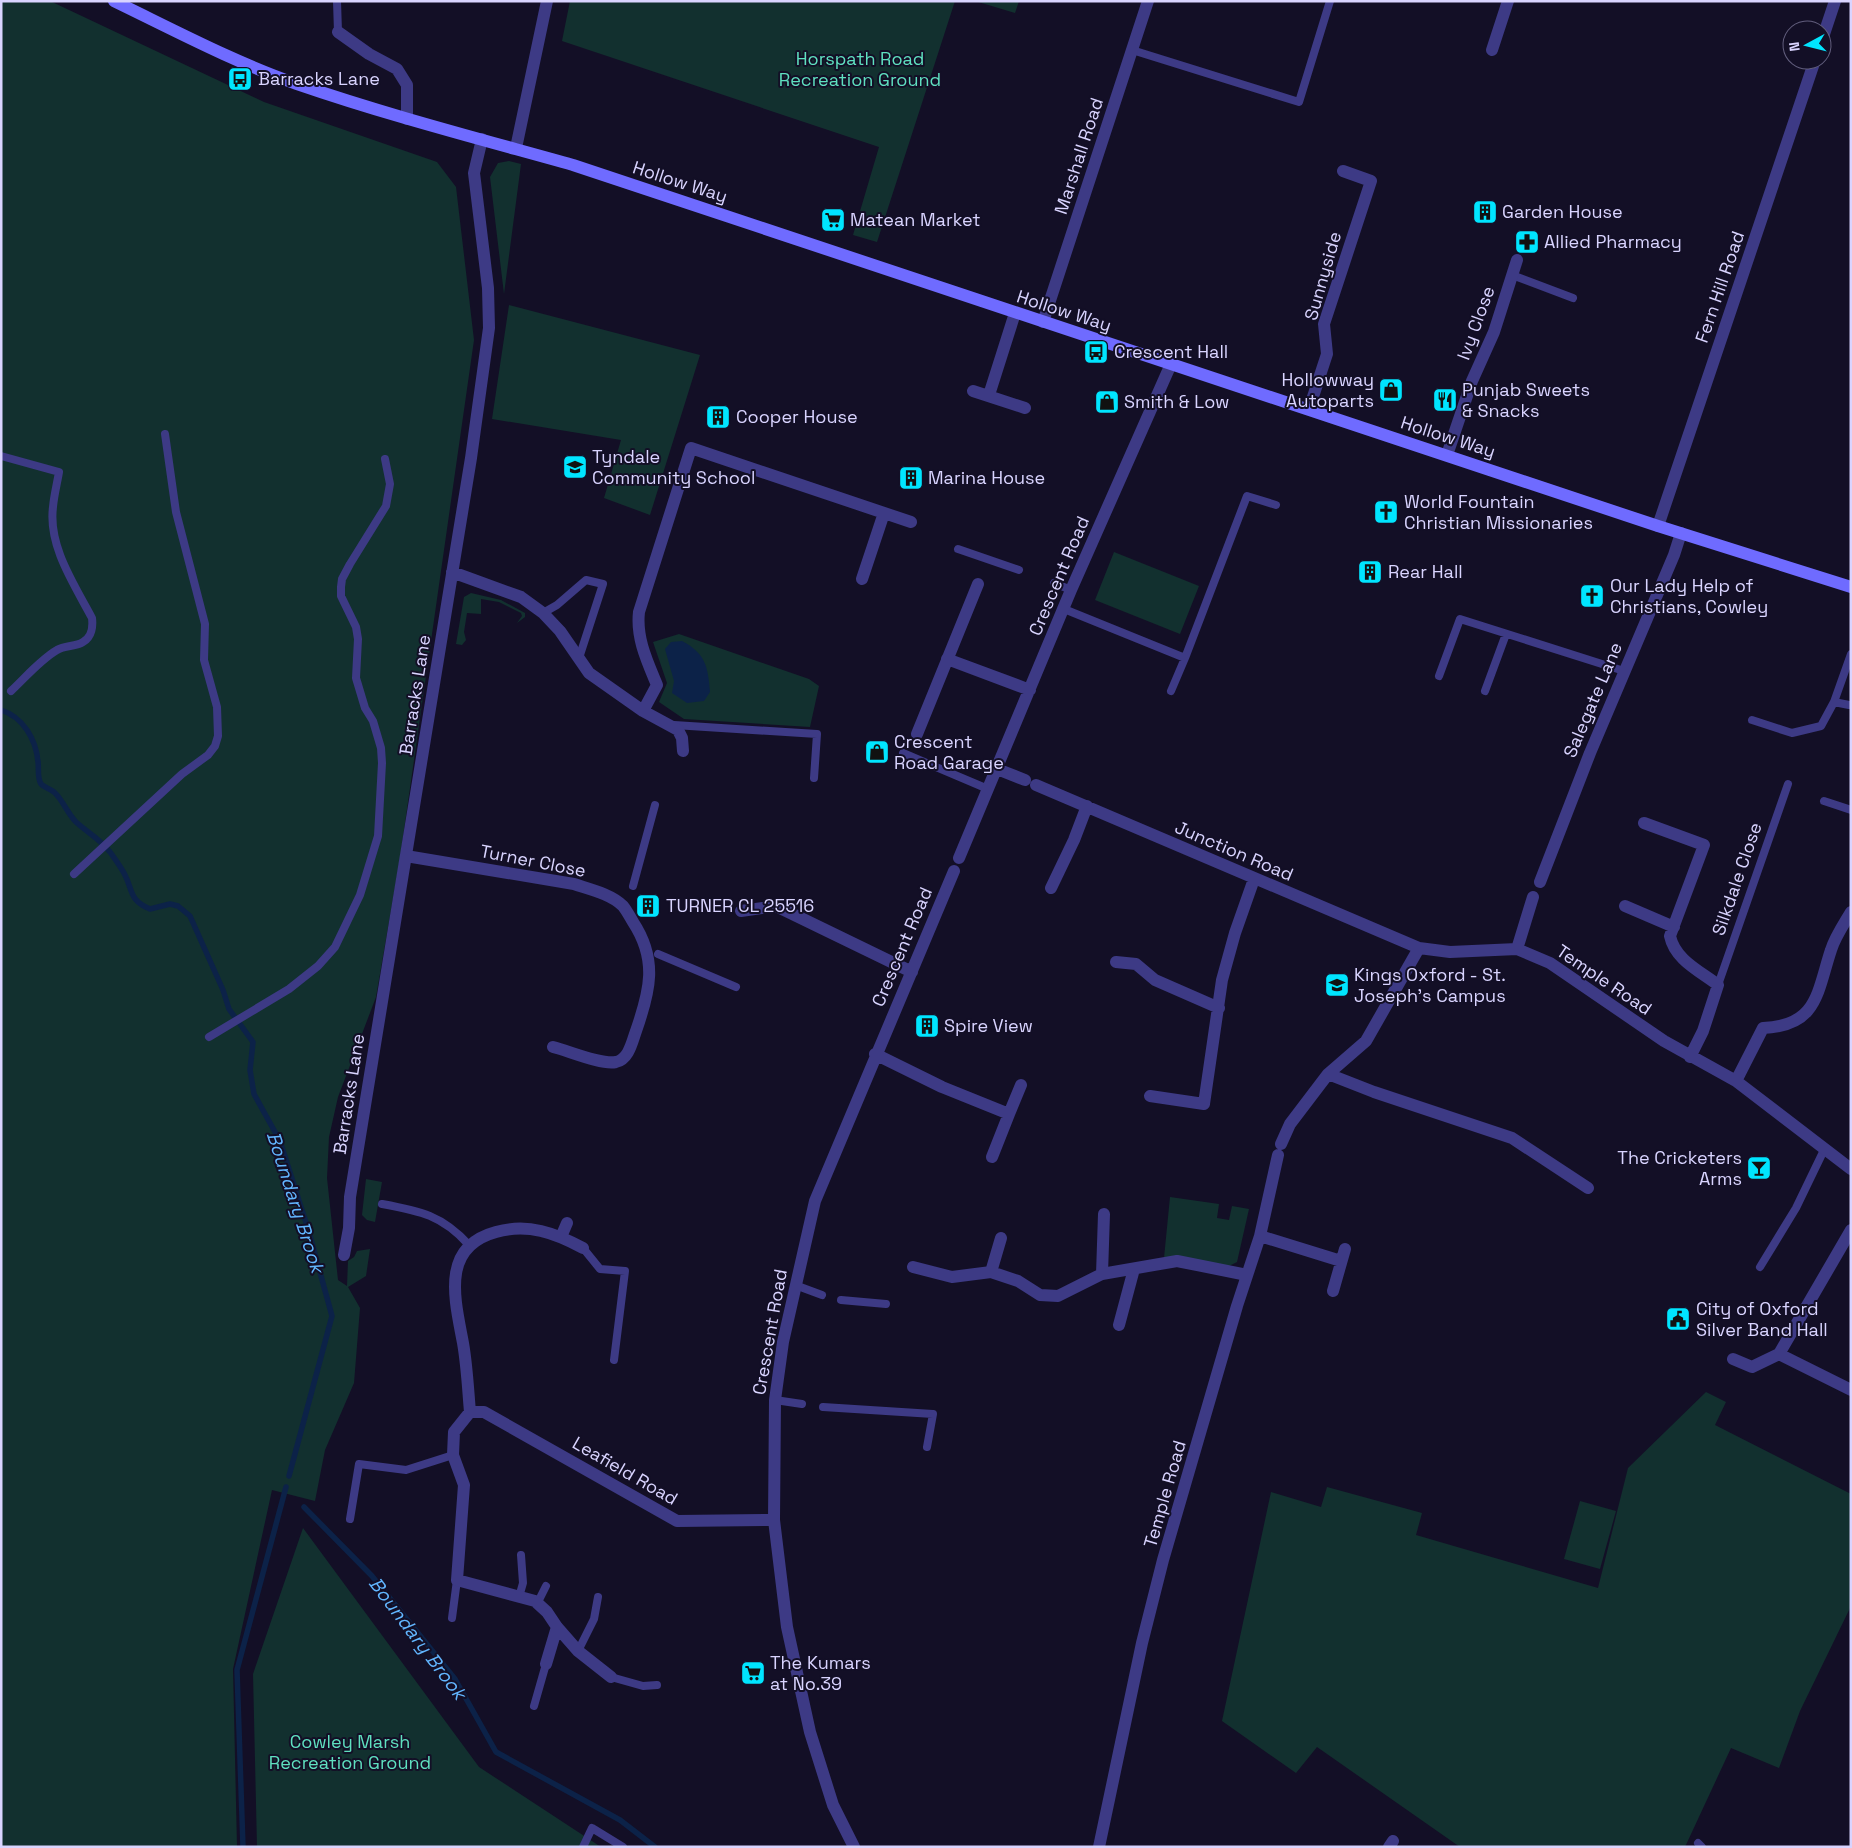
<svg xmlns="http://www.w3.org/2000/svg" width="1852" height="1848" viewBox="0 0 1852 1848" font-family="'Space Grotesk',sans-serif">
<rect width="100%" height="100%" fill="#130f26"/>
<path fill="#12302f" d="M 1,1 L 50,1 L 264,102 L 437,162 L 456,187 L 474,340 L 400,858 L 376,997 L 338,1097 L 329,1137 L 327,1178 L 338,1280 L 347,1286 L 348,1261 L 354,1257 L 357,1251 L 370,1249 L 366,1276 L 348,1287 L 360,1308 L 354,1383 L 325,1450 L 315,1501 L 272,1490 L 233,1669 L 237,1847 L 1,1847 Z
M 570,1 L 955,1 L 877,242 L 853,235 L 879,147 L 562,41 Z
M 975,1 L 1019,1 L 1015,13 Z
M 509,161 L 521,164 L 504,294 L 490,177 L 498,163 Z
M 509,305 L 700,355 L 650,515 L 604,498 L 621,440 L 492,419 Z
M 1114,552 L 1199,586 L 1180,634 L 1095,600 Z
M 471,593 L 501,600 L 525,613 L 525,617 L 517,623 L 522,616 L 521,613 L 499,602 L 481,599 L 481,614 L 467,613 L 464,632 L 466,640 L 462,645 L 456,644 L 464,597 Z
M 679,634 L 809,679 L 819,686 L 810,727 L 684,719 L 659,702 L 667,683 L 653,642 Z
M 366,1179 L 382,1182 L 375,1222 L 367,1220 L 362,1215 Z
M 1170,1197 L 1219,1204 L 1217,1218 L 1229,1220 L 1232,1206 L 1249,1209 L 1237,1262 L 1229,1266 L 1164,1258 Z
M 1706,1392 L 1726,1402 L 1715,1425 L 1851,1494 L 1851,1606 L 1800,1711 L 1779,1768 L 1731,1748 L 1685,1847 L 1460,1847 L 1317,1747 L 1296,1773 L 1222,1721 L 1271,1492 L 1321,1507 L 1327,1487 L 1422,1513 L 1416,1535 L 1598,1588 L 1628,1468 Z
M 1580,1501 L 1616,1511 L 1600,1569 L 1564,1559 Z
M 303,1528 L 479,1767 L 601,1847 L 257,1847 L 253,1674 Z"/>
<path fill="#0c2248" d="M 682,641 C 705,653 708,666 710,692 L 704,701 L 687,703 L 672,693 L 674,681 L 665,649 L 671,642 Z"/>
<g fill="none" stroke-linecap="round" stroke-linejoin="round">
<path stroke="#0c2248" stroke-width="5.5" d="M 1,710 C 23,717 36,739 38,762 C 39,768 37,778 41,784 C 45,788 49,788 54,792 C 63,800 67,813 76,822 C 88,833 99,838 110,852 C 115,859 121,867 125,875 C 133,891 129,900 150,909 L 170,904 L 178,906 L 190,916 L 223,990 L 229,1009 L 253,1042 L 250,1070 L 254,1094 L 280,1141 L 309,1232 L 332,1316 L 289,1476
M 304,1507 L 372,1576 L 455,1679 L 496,1752 L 620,1820 L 655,1847
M 243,1847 L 237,1670 L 286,1487"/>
<path stroke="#3d3a85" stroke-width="8" d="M 337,1 L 338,32
M 1132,50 L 1299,102 L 1330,1
M 1512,275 L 1573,298
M 1,456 L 59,472 C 57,484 54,495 53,507 C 48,546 74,584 92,618 C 93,626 92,637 83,642 C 76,647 65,645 57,650 C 40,660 26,677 11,691
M 958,549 L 1019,570
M 1054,583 L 1071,590
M 1064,609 L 1185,658 L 1247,496 L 1276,505
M 543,613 L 557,605 L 586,580 L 603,584 L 579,658
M 1439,676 L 1460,619 L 1624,671
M 1171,691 L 1185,658
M 1485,691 L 1506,634
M 1834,702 L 1849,705
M 1752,720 L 1792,733 L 1821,726 L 1834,702 L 1851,654
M 674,725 L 817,734 L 814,778
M 903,753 L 988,789
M 1824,801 L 1851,810
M 74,874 L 182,774 L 208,755 L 215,746 L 218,736 L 217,707 L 204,660 L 205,624 L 176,512 L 165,434
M 633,886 L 655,805
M 658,954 L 736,987
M 1718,985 L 1788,784
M 209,1037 L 289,989 L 318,966 L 335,947 L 360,895 L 378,836 L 382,763 L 381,748 L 373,721 L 365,708 L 356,678 L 358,639 L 356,627 L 341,596 L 341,587 L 342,579 L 350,564 L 386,506 L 390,484 L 385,459
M 382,1204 C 420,1211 442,1215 469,1245
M 583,1248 L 600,1269 L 625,1271 L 614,1360
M 1760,1267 L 1796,1208 L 1824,1150
M 795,1285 L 822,1295
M 841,1300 L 886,1304
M 775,1400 L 802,1404
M 823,1407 L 933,1414 L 927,1447
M 350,1519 L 359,1464 L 406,1470 L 453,1455
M 519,1597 L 523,1583 L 521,1555
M 537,1604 L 546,1586
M 452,1618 L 457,1580
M 578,1651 L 594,1619 L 598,1597
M 611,1677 L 643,1686 L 657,1685
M 534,1706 L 546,1664
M 1698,1843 L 1702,1847
M 583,1847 L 592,1828 L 623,1847"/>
<path stroke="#3d3a85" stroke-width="12" d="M 338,32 L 369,54 L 397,69 L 407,85 L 407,119
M 1822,40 L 1835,1
M 1492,50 L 1508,1
M 516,148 L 547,1
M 1043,322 L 1148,1
M 973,391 L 1025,408
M 989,395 L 1015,313
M 1309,409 L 1327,354 L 1324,324 L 1371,181 L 1343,171
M 1447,455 L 1472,381 L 1494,332 L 1517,260
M 1658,526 L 1815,60
M 452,572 L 521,597 L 543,613 L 560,631 L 589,673 L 643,711 L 678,730 L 682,738 L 683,751
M 862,579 L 884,513
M 947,659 L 1030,690
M 643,711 L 657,685 C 647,661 636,638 639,612 L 691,448 L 911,522
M 917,734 L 978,584
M 997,769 L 1025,780
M 1036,785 L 1419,948 L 1450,952 L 1517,949 L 1550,963 L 1664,1041 L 1736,1081 L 1851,1169
M 1644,823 L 1704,845 L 1670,936 C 1675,960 1700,971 1718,985 L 1703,1031 L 1690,1057
M 406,856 L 574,884 C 589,889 611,894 623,906 C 627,911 630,917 633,922 C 658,960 650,991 636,1031 C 632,1042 629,1059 616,1062 C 601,1065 569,1051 553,1047
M 959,858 L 1071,590 L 1171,364
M 1540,882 L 1590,753 L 1674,555 L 1681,533
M 1051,888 L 1074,840 L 1087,806
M 1625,906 L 1674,927
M 741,911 L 776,906 L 912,972
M 1517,949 L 1533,897
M 1116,962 L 1136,964 L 1155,980 L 1219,1008
M 875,1054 L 942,1087 L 1009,1114 L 992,1157
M 1328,1074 L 1374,1092 L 1512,1138 L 1588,1188
M 1736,1081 L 1763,1028 C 1818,1026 1817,992 1831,950 C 1835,937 1844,924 1851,912
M 1150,1096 L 1204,1104 L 1222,980 L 1235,933 L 1254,879
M 1009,1114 L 1021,1085
M 1281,1144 L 1290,1124 L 1328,1074 L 1366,1041 L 1419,948
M 1260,1236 L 1341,1261
M 561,1237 L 567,1223
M 583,1248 C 555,1233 528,1223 496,1232 C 440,1247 455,1300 463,1343 C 467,1366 468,1389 470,1412 L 484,1412 L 677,1521 L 774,1520
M 344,1255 L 349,1228 L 350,1197 L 471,458 L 489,328 L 488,288 L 474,173 L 482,139
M 913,1267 L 952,1277 L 991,1272 L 1018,1281 L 1040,1295 L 1058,1296 L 1102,1274 L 1177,1261 L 1247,1275
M 991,1272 L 1001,1238
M 1102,1274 L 1104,1214
M 1333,1291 L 1345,1249
M 1119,1325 L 1134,1269
M 1779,1354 L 1851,1230
M 1779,1354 L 1851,1390
M 1733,1359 L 1752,1367 L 1779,1354
M 470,1412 L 454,1432 L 453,1455 L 464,1485 L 457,1580 L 535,1601 L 547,1612 L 557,1627 L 578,1651 L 611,1677
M 546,1664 L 557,1627
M 854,1847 L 833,1805 L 810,1732 L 787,1627 L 774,1520 L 775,1400 L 783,1342 L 815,1201 L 954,871
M 1099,1847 L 1142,1643 L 1163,1560 L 1237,1306 L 1260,1236 L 1278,1155
M 1389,1847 L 1393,1841"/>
<path stroke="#6f6bff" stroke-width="12" d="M 114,1 C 174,30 234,62 297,84 C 387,115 480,139 573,165 L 1658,526 L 1851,587"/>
</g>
<defs>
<symbol id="bus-square" viewBox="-11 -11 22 22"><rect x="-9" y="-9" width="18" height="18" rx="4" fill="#00e5ff" stroke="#130f26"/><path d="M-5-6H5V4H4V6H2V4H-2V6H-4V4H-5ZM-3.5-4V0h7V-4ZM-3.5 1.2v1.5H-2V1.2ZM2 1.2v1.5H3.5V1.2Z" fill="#111"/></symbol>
<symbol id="building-square" viewBox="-11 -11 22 22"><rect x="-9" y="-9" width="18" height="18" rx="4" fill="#00e5ff" stroke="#130f26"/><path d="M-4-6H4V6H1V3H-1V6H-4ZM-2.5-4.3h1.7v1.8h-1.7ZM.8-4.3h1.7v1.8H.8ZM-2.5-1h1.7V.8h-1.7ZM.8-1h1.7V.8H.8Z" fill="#111"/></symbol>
<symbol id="supermarket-square" viewBox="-11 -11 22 22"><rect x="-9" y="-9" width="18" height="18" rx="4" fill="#00e5ff" stroke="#130f26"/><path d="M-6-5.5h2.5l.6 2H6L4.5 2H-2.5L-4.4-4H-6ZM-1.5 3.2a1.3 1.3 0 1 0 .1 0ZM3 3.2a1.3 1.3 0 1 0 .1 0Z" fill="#111"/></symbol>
<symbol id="pharmacy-square" viewBox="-11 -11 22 22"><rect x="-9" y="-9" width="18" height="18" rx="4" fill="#00e5ff" stroke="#130f26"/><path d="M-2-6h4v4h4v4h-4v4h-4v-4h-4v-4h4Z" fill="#111"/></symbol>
<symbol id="shop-square" viewBox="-11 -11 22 22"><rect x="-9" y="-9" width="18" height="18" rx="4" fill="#00e5ff" stroke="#130f26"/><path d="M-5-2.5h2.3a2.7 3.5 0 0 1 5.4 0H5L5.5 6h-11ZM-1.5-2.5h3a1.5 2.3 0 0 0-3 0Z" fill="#111"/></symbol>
<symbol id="restaurant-square" viewBox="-11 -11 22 22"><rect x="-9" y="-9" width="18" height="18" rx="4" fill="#00e5ff" stroke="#130f26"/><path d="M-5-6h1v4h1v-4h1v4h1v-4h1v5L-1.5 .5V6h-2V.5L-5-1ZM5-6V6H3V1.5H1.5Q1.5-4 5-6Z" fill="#111"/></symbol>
<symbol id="school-square" viewBox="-11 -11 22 22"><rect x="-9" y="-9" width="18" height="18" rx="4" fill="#00e5ff" stroke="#130f26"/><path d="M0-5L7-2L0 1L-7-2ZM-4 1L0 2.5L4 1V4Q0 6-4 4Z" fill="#111"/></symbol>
<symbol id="church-square" viewBox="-11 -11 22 22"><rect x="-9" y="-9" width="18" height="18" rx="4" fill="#00e5ff" stroke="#130f26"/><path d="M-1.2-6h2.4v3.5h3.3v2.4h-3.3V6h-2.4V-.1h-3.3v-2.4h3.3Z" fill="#111"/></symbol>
<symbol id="bar-square" viewBox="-11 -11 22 22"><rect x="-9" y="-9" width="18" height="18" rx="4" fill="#00e5ff" stroke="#130f26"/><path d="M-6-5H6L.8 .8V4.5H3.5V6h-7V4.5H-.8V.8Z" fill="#111"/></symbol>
<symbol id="civic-square" viewBox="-11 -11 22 22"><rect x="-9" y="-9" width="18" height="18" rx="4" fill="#00e5ff" stroke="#130f26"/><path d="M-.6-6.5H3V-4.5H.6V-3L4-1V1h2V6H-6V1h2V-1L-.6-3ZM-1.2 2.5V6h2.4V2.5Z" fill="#111"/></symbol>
</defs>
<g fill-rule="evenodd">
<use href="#bus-square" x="226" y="65" width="28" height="28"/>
<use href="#building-square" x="1471" y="198" width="28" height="28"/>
<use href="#supermarket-square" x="819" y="206" width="28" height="28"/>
<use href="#pharmacy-square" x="1513" y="228" width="28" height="28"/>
<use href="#bus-square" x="1082" y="338" width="28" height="28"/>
<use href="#shop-square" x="1377" y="376" width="28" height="28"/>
<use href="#restaurant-square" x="1431" y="386" width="28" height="28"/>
<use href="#shop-square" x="1093" y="388" width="28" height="28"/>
<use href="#building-square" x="704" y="403" width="28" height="28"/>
<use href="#school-square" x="561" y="453" width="28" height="28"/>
<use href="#building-square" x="897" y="464" width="28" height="28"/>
<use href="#church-square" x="1372" y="498" width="28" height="28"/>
<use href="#building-square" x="1356" y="558" width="28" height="28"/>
<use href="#church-square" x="1578" y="582" width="28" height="28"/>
<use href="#shop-square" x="863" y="738" width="28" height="28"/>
<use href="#building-square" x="634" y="892" width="28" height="28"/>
<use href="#school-square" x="1323" y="971" width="28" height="28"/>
<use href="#building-square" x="913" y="1012" width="28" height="28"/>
<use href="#bar-square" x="1745" y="1154" width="28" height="28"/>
<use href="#civic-square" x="1664" y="1305" width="28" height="28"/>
<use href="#supermarket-square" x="739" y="1659" width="28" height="28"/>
</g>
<g text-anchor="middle" stroke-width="4" stroke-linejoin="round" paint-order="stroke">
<g font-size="18" fill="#5fe0c0" stroke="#130f26">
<text x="860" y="65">Horspath Road<tspan x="860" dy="21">Recreation Ground</tspan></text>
<text x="350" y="1748">Cowley Marsh<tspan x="350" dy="21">Recreation Ground</tspan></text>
</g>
<g font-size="18" fill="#d9d4ff" stroke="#130f26" text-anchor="start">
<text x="258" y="85">Barracks Lane</text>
<text x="1502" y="218">Garden House</text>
<text x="850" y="226">Matean Market</text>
<text x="1544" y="248">Allied Pharmacy</text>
<text x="1114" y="358">Crescent Hall</text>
<text x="1374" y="386" text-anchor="end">Hollowway<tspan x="1374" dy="21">Autoparts</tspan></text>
<text x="1462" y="396">Punjab Sweets<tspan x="1462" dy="21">&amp; Snacks</tspan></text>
<text x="1124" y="408">Smith &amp; Low</text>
<text x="736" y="423">Cooper House</text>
<text x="592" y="463">Tyndale<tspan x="592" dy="21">Community School</tspan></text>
<text x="928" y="484">Marina House</text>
<text x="1404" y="508">World Fountain<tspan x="1404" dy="21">Christian Missionaries</tspan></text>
<text x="1388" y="578">Rear Hall</text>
<text x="1610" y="592">Our Lady Help of<tspan x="1610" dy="21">Christians, Cowley</tspan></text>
<text x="894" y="748">Crescent<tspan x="894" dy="21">Road Garage</tspan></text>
<text x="666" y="912">TURNER CL 25516</text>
<text x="1354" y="981">Kings Oxford - St.<tspan x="1354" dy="21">Joseph's Campus</tspan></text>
<text x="944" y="1032">Spire View</text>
<text x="1742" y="1164" text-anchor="end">The Cricketers<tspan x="1742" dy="21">Arms</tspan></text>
<text x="1696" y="1315">City of Oxford<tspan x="1696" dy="21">Silver Band Hall</tspan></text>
<text x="770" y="1669">The Kumars<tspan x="770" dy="21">at No.39</tspan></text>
</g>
<g font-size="18" fill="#d9d4ff" stroke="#130f26">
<text transform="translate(1079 156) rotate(-72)" y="6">Marshall Road</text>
<text transform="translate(680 182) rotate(18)" y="6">Hollow Way</text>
<text transform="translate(1323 276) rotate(-74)" y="6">Sunnyside</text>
<text transform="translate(1720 287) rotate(-71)" y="6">Fern Hill Road</text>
<text transform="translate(1064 311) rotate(18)" y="6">Hollow Way</text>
<text transform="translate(1476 323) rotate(-70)" y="6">Ivy Close</text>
<text transform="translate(1448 437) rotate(18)" y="6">Hollow Way</text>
<text transform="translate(1059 576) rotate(-67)" y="6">Crescent Road</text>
<text transform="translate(415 695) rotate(-81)" y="6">Barracks Lane</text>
<text transform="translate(1593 700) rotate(-67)" y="6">Salegate Lane</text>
<text transform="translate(1234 851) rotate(23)" y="6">Junction Road</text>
<text transform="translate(533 861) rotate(11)" y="6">Turner Close</text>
<text transform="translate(1737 879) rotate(-71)" y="6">Silkdale Close</text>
<text transform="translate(902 947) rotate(-67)" y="6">Crescent Road</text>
<text transform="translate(1604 980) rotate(34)" y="6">Temple Road</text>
<text transform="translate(349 1094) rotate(-81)" y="6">Barracks Lane</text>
<text transform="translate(770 1332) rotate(-80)" y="6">Crescent Road</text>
<text transform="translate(625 1471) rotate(30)" y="6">Leafield Road</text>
<text transform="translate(1165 1494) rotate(-74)" y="6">Temple Road</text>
</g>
<g font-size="19" font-style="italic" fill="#62b6ff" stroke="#130f26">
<text transform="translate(296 1202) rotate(72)" y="7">Boundary Brook</text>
<text transform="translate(418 1638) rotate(53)" y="7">Boundary Brook</text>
</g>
</g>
<rect width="1852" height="1848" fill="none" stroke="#d9d4ff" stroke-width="5"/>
<g transform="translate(1807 45) rotate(263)"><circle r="24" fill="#130f26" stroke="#625e7d"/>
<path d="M0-4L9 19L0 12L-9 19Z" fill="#00e5ff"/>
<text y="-8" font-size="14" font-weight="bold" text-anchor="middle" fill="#d9d4ff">N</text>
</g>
</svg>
